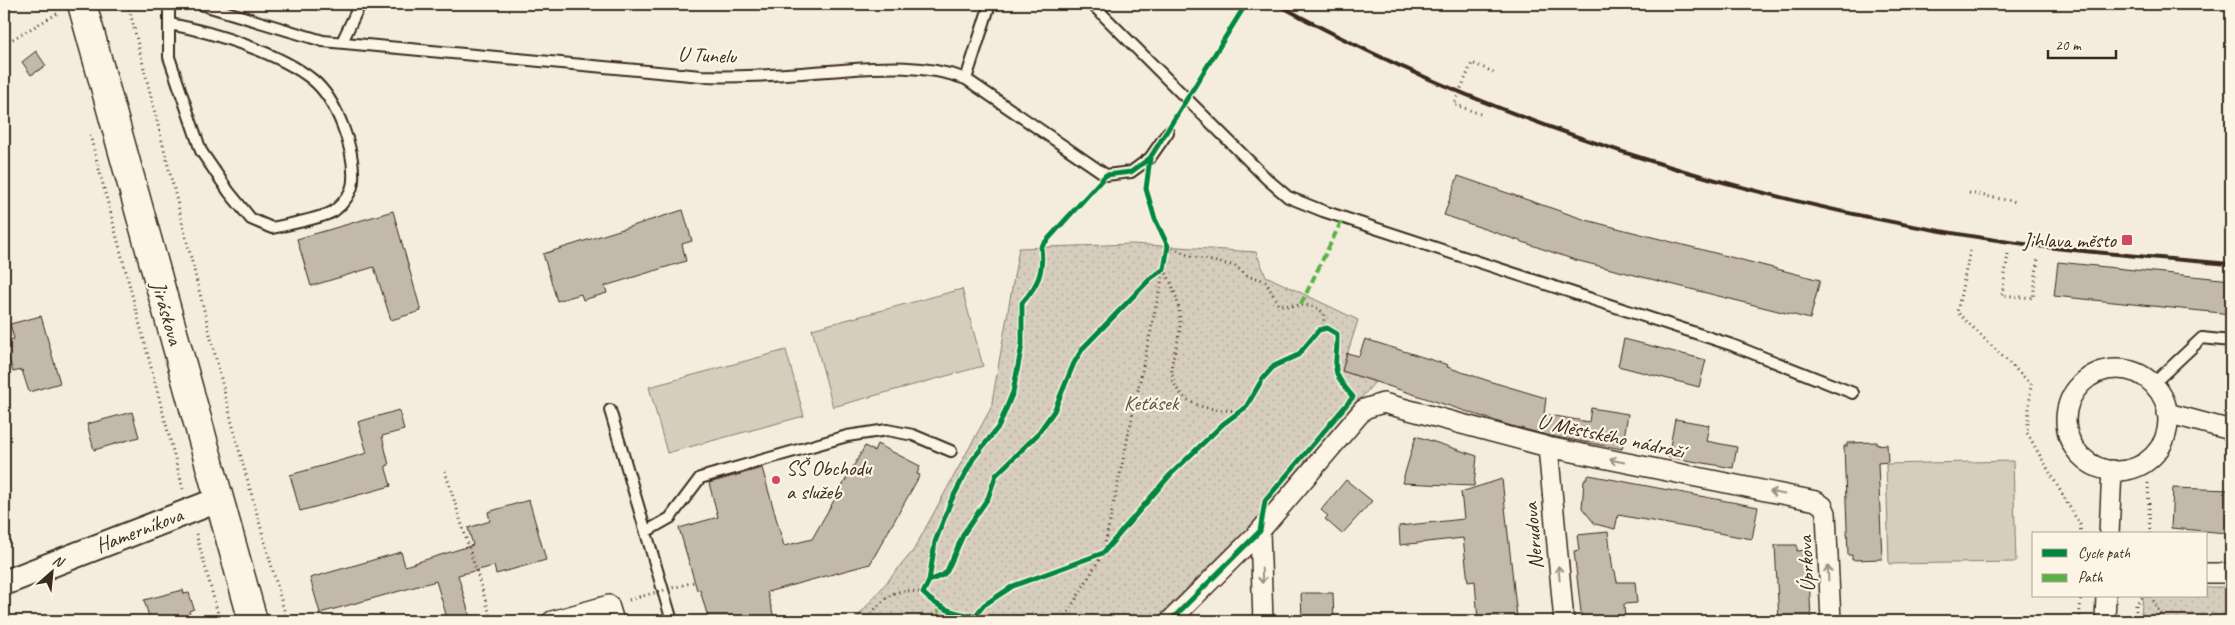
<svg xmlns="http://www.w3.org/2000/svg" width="2235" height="625" viewBox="0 0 2235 625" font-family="Caveat,sans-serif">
<defs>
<pattern id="park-dots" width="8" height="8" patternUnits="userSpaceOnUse" patternTransform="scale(1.25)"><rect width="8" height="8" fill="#d6cdbd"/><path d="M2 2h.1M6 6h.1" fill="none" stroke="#b9b0a2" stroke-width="1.8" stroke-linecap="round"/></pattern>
</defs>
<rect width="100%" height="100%" fill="#f4eddd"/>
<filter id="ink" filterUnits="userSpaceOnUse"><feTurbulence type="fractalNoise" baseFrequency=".02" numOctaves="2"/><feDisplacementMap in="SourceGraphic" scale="10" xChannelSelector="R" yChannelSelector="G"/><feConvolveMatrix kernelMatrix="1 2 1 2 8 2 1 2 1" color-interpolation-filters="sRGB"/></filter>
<g filter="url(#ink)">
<path fill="#d6cdbd" stroke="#887c6e" d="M 962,289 L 983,366 L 833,407 L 812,329 Z
M 786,350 L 804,416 L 667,453 L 649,387 Z
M 2013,461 L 2016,562 L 1889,564 L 1886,464 Z"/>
<path fill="url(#park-dots)" stroke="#887c6e" d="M 1132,244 L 1256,252 L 1266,276 L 1358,320 L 1342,371 L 1375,382 L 1253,523 L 1154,621 L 854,621 L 913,551 L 991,408 L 1019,248 Z
M 2206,587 L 2231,587 L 2231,621 L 2140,621 L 2143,596 L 2206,596 Z"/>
<path fill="#c3b9aa" stroke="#3b2a1e" d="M 36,51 L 46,66 L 31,75 L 22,62 Z
M 1458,176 L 1586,220 L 1820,280 L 1810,319 L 1575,260 L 1444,215 Z
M 683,210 L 692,241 L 682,244 L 686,261 L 605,286 L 607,293 L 583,300 L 581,294 L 557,301 L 543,254 Z
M 393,211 L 421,311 L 391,320 L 374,267 L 311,286 L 297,239 Z
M 2058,262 L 2231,280 L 2231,314 L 2054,296 Z
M 41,316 L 60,383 L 29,392 L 22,370 L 13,372 L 4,342 L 14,339 L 10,324 Z
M 1365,339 L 1448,365 L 1447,367 L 1492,382 L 1546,398 L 1544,414 L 1589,422 L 1591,408 L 1628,414 L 1622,449 L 1551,436 L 1508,425 L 1342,371 L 1347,353 L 1359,356 Z
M 1624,339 L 1706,360 L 1699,387 L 1618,366 Z
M 399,410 L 404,430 L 382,436 L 389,465 L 386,466 L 386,469 L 391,486 L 300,511 L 290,475 L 367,453 L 358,422 Z
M 132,412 L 139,437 L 94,450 L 87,424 Z
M 1675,419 L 1709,425 L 1706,441 L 1737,447 L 1733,468 L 1668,457 Z
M 1416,436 L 1477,456 L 1474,486 L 1402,483 Z
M 1877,442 L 1877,445 L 1887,444 L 1888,462 L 1878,463 L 1882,559 L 1852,560 L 1852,555 L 1848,555 L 1844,446 L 1847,446 L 1847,443 Z
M 877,444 L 920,466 L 917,474 L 920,475 L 870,564 L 767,592 L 775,621 L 709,621 L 700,590 L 697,590 L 679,528 L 718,517 L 709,483 L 762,468 L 784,546 L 812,539 L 865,446 L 874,451 Z
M 1589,475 L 1758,507 L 1752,539 L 1618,515 L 1615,529 L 1595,524 L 1582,508 L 1584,481 Z
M 1502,479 L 1517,617 L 1497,621 L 1478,621 L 1475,581 L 1468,582 L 1463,538 L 1400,545 L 1399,526 L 1464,519 L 1461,492 Z
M 1346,480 L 1372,501 L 1342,534 L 1325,519 L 1328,516 L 1321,510 Z
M 2173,488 L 2231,490 L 2231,531 L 2226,530 L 2226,533 L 2171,528 Z
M 529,500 L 546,560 L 496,574 L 494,566 L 458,575 L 471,621 L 448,621 L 436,581 L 320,613 L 310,578 L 401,552 L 405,566 L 473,545 L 468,528 L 490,521 L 488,512 Z
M 1608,532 L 1613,571 L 1615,571 L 1617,582 L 1635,582 L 1637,603 L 1624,604 L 1625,621 L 1582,621 L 1574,551 L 1579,550 L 1577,535 Z
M 1775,545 L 1797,545 L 1797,551 L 1808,550 L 1811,621 L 1779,621 Z
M 183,590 L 184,594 L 189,593 L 194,609 L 189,611 L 190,615 L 180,618 L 180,621 L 165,621 L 164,616 L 150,620 L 144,600 Z
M 1301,593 L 1333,593 L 1334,621 L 1302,621 Z"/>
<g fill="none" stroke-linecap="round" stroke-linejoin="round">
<defs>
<path id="service" d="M 169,4 L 169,57 L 201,151 L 229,192 L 251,219 L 272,228 C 285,225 324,218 334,211 C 343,204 353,192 353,180 C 355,150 337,100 313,80 C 280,53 212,32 170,24
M 200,4 L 323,41 L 701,76 C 748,78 795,73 842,70 C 884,67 926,64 966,79 L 1106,175 L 1131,172 L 1150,158 L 1168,132
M 1092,4 L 1267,179 L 1288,197 L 1323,211 L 1732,345 L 1853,393
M 342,42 L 360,4
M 966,79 L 990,4
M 2153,384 L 2202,338 L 2231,341
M 610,410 L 672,621
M 647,531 L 670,518 L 700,478 L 847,436 L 887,430 L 913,435 L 951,451"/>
<path id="minor" d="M2066 420a51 51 0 1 1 102 0a51 51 0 1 1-102 0Z
M 2167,413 L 2231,430
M 1548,447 L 1564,621
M 1260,531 L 1263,621
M 2109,534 L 2112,470
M 2206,573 L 2231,573
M 552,621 L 609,605 L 614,621
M 1170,621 L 1260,531 L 1364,409 L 1383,403 L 1548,447 L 1816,501 L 1823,506 L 1826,513 L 1831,621
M 2105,621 L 2106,596"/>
<path id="tertiary" d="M 4,583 L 218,500"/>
<path id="secondary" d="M 82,4 L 253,621"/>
</defs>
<use href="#service" stroke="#3b2a1e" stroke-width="14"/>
<use href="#minor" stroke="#3b2a1e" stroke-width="22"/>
<use href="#tertiary" stroke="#3b2a1e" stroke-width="28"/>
<use href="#secondary" stroke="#3b2a1e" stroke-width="31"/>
<path stroke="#3b2a1e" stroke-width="3" stroke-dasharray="1 4" stroke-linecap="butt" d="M 128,4 L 236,439 L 287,621
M 4,44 L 60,12
M 1480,114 L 1454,104 L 1472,63 L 1496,73
M 90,135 L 183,489
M 1969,193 L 2017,202
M 1168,246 L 1190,256 L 1235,266 L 1249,277 L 1260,279 L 1266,282 L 1278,304 C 1295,309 1310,299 1324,314 L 1324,329
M 1970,251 L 1957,312 L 2031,384 L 2027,433 L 2080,525 L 2081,534
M 2008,254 L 2002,295 L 2033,298 L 2038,259
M 1164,269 C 1174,286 1181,308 1180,328 C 1179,343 1170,358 1172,373 C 1175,407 1215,412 1242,410
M 445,471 L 492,621
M 2148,483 L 2150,534
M 196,534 L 220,621
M 929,581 L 935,542 L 951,501 L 973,459 L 999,426 L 1013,392 L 1022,345 L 1022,303 C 1038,285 1044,272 1041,247 L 1095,186
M 2151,596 L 2164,621
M 629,600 L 639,597
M 865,621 C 883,600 892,585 923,593
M 973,621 L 975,616
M 1063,621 L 1103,553 L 1164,269
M 2079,621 L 2081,596
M 2136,621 L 2136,604 L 2143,596"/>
<use href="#service" stroke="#fcf5e5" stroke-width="10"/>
<use href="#minor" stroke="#fcf5e5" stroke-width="19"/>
<use href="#tertiary" stroke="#fcf5e5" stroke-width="24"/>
<use href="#secondary" stroke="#fcf5e5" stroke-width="28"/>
<path stroke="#3b2a1e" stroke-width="4" d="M 1277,4 C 1506,131 1787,214 2047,247 C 2108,254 2170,259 2231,264"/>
<path stroke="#3b2a1e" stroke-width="3" stroke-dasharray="1 4" stroke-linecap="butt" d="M 639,597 L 694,582"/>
<path stroke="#57b245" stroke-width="4" stroke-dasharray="8 4" stroke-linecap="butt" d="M 1301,304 L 1343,218
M 929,621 L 941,608"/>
<defs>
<path id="cycleway" d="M 929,581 L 943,575 L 947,571 L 964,533 L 988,498 L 996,475 L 1037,435 L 1054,411 L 1074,363 L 1083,348 L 1151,278 L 1164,269 L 1168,246 L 1155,219 L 1146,189 L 1150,158
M 1170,621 L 1260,531 L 1265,501 L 1353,397 C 1327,367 1338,370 1337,334 L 1327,328 L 1319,330 L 1298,355 L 1274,366 L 1263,378 L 1246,407 L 1223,424 L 1170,475 L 1103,553 L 1013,586 L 984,605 L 975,616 C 953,613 939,609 923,593 L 929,581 L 935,542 L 951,501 L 973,459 L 999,426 L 1013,392 L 1022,345 L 1022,303 C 1038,285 1044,272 1041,247 L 1106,175 L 1131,172 L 1150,158 L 1246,4"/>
</defs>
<use href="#cycleway" stroke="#fcf5e5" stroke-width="8"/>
<use href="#cycleway" stroke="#00873e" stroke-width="5"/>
</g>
<defs><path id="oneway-shaft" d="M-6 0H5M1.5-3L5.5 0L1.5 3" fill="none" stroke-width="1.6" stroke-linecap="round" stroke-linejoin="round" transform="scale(1.25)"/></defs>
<g stroke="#9c9082">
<use href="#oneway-shaft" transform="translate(1617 461) rotate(-169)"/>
<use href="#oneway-shaft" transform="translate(1777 493) rotate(-169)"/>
<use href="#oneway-shaft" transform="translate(1559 573) rotate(-95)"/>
<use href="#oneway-shaft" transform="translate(1828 573) rotate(-93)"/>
<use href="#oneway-shaft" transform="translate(1262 576) rotate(88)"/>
</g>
</g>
<g fill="#d1495b" stroke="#fcf5e5" stroke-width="2">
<rect x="2121" y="234" width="12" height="12" rx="2.5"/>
<circle cx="776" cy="480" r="5"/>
</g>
<g text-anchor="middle" stroke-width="4.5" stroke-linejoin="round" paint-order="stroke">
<g font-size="21" fill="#3b2a1e" stroke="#fcf5e5">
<text transform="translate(707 55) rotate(3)" y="7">U Tunelu</text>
<text transform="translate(167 313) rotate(74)" y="7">Jiráskova</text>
<text transform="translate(1611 436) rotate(12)" y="7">U Městského nádraží</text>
<text transform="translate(139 530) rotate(-21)" y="7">Hamerníkova</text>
<text transform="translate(1533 536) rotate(-95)" y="7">Nerudova</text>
<text transform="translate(1806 564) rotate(-93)" y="7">Úprkova</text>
</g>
<g font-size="21" fill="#3b2a1e" stroke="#fcf5e5" text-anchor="end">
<text x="2116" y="247">Jihlava město</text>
<text x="786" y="475" text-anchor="start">SŠ Obchodu<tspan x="786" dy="24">a služeb</tspan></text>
</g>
<g font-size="21" fill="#625346" stroke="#fcf5e5">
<text x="1151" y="410">Keťásek</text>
</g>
</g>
<rect width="2235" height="625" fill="none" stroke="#fcf5e5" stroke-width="20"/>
<rect x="10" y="10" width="2215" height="605" fill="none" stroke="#3b2a1e" stroke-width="2" filter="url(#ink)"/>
<rect x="2032" y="532" width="175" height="65" fill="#fcf5e5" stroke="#afa495"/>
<rect x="2042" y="549" width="25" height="8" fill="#00873e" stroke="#afa495"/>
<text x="2078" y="558" font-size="15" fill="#3b2a1e">Cycle path</text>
<rect x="2042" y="574" width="25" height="8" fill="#57b245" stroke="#afa495"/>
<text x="2078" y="582" font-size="15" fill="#3b2a1e">Path</text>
<g transform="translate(52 572) rotate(27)" stroke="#fcf5e5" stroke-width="4" paint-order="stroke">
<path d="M0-4L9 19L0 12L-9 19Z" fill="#3b2a1e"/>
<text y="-8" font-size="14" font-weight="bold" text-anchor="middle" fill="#3b2a1e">N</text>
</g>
<path d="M2048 50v8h68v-8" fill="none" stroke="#3b2a1e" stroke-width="2.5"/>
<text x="2055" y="50" font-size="15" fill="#3b2a1e" stroke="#fcf5e5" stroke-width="4" paint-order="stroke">20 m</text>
</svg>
